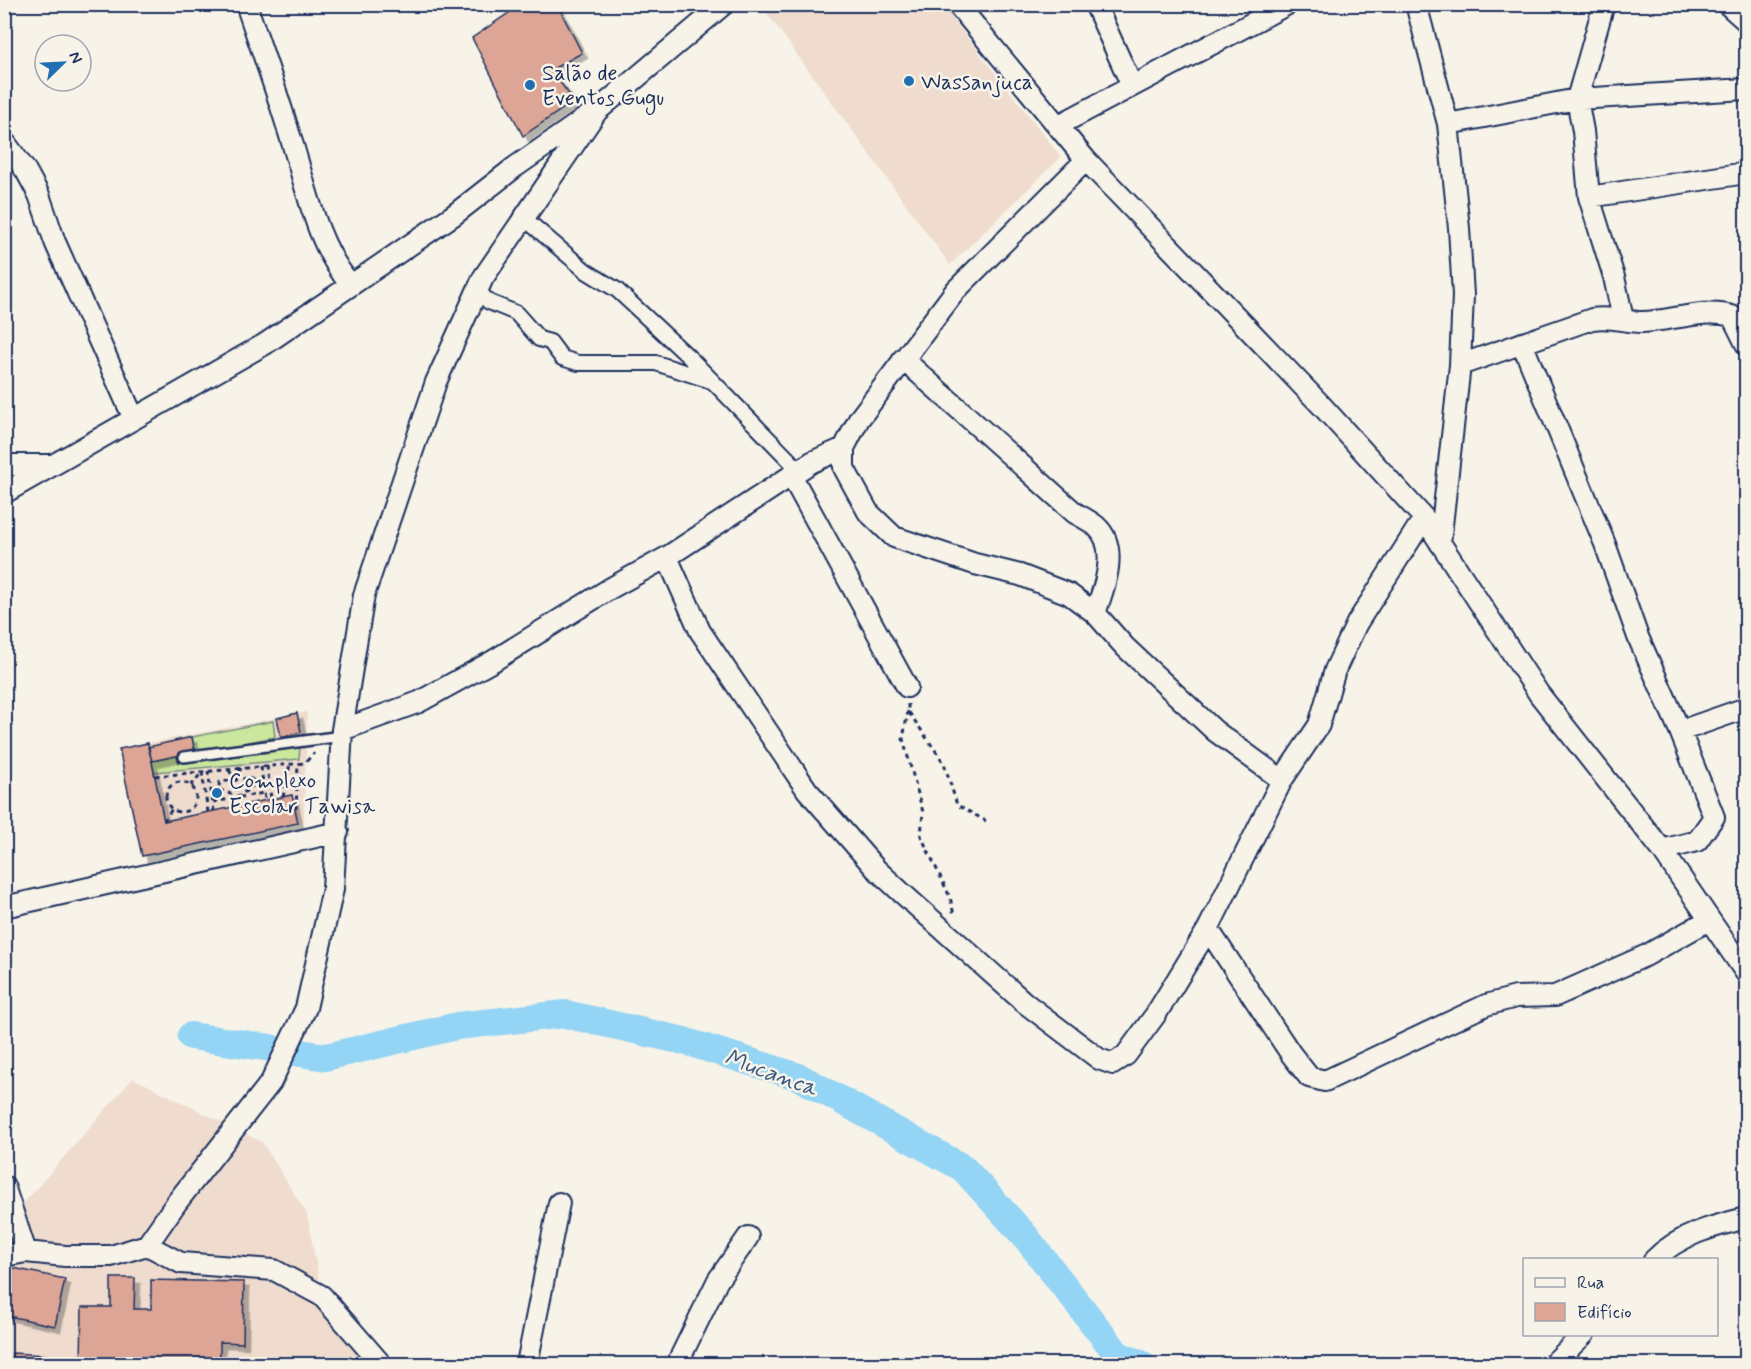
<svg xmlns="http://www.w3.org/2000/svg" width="1751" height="1369" viewBox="0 0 1751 1369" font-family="Mynerve,sans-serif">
<defs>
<filter id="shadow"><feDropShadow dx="5.5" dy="5.5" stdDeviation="0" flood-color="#0004"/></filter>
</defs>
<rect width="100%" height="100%" fill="#f7f3e8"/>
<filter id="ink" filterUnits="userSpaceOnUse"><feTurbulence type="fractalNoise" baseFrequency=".0167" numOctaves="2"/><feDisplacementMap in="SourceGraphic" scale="12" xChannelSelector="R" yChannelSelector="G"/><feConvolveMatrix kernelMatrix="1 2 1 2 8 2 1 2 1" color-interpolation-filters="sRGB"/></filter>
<g filter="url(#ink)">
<path fill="#efdccf" d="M 761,5 L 942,5 L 1061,157 L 950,265 Z
M 307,712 L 304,822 L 142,856 L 119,749 Z
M 133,1078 L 262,1142 L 307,1214 L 322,1296 L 381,1364 L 5,1364 L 4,1208 L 8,1221 Z"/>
<path fill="#cbe79e" stroke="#738b7e" stroke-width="1.5" d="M 273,721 L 275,737 L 195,752 L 192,737 Z
M 300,747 L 299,759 L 154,772 L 152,761 L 176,756 L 179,763 Z"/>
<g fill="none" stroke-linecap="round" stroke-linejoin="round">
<path stroke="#94d4f5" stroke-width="28" d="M 191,1036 L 271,1048
M 300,1053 L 326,1057 L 457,1026 L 565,1014 L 684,1041 L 799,1077 L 963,1168 L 1025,1236 L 1118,1355 L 1141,1364"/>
</g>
<path fill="#dda595" stroke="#1b2f5e" stroke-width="1.5" filter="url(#shadow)" d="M 522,4 L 557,4 L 582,53 L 551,70 L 574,101 L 523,136 L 472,38 Z
M 297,713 L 301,732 L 281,737 L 277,718 Z
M 297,713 L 301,732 L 281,737 L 277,718 Z
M 192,737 L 195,752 L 152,761 L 148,747 Z
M 148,743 L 164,821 L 292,795 L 298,823 L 142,856 L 119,749 Z
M 4,1266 L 65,1279 L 55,1326 L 4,1315 Z
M 111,1278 L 135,1278 L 134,1309 L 151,1309 L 151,1280 L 244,1282 L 243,1343 L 220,1342 L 220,1364 L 81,1364 L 82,1307 L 111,1307 Z
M 12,1353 L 45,1355 L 45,1364 L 12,1364 Z"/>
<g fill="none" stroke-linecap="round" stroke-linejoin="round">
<defs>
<path id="service" d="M 184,757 L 342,736"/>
<path id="pedestrian" d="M 524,218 L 586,271 L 617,290 L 690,358 L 799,470
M 477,290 L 489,302 L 516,313 L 539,339 L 550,342 L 562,358 L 578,363 L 656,363 L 711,381"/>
<path id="minor" d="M 246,4 C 261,48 277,92 290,136 C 307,187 315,242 350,284
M 957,4 L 1086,160 L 1322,406 L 1424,518 L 1539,694 L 1662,850 L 1746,973
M 1095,4 L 1132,86
M 1416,4 L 1448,124 L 1459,228 L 1463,295 L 1460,365 L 1440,543
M 1604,4 L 1577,99 L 1583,131 L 1589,197 L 1614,277 L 1623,319
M 1727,4 L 1746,21
M 1448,124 L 1577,99 L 1746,89
M 1057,126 L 1288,4
M 4,141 L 26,171 L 39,195 L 55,242 L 134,419
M 1589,197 L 1746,173
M 1522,343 L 1605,544 L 1638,637 L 1680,731 L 1714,817 L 1697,841 L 1662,850
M 903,359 L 1075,513 C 1082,517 1090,521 1096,526 C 1120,547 1104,589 1095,613
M 1460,365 L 1592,319 C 1613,316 1624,322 1643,322 C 1672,321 1704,308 1732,316 L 1746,344
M 844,448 L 844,468 L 868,512 L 894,537 L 975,564 L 1020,575 L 1069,594 L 1095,613 L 1125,647 L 1215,731 L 1282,780
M 4,465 L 51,465
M 791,475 L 907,687
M 4,493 L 265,344 L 455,214 L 515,167 L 587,117
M 667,557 L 700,631 L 807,790 L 876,869 L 902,893 L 1025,1003 L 1099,1059 L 1113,1064 L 1126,1055 L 1156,1014 L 1208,929 L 1282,780 L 1319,725 L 1335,670 L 1357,623 L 1424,518
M 342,730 L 419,702 L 493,661 L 611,588 L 667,557 L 812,462 L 844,448 L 859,419 L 956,290 L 1086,160
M 1680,731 L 1746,708
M 4,907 L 338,832
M 1208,929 L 1291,1054 L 1309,1077 L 1325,1081 L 1486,1005 L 1516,997 L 1555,996 L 1647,955 L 1709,920
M 4,1186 L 26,1252
M 147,1245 L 181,1263 L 274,1270 L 322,1296 L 381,1364
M 4,1256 L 26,1252 L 65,1256 L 111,1256 L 147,1245 L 177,1202 L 271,1082 L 306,1008 L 333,889 L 342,730 L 364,595 L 436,382 L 483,278 L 597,111 L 724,4
M 1654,1260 C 1678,1235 1714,1226 1746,1218
M 527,1364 L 559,1203
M 677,1364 L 718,1280 L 748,1237
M 1553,1364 L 1584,1334"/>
</defs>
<use href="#service" stroke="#1b2f5e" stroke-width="14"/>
<use href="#pedestrian" stroke="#1b2f5e" stroke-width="18"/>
<use href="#minor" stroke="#1b2f5e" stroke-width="24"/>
<path stroke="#1b2f5e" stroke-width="3" stroke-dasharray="4.5 4.5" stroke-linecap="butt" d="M 908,704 L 908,711 L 944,763 L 957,805 L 986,821
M 908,711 L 903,739 L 923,812 L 921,836 L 950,897 L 954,915
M 267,766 L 271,799
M 261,767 L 265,800
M 229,770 L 235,780 L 238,797
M 208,771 L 214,811
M 202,772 L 208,812
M 155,776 L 305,763 L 314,753
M 249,778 L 253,780 L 254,785 L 238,797 L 218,789 L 220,782 Z
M 235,780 L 241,768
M166 797a15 15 0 1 1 30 0a15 15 0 1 1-30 0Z
M 191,786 L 202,772
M 283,797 L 290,764
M 213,802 L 264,793
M 296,809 L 298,764
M 164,821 L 172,809"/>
<use href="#service" stroke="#f7f3e8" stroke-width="9"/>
<use href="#pedestrian" stroke="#f7f3e8" stroke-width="14"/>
<use href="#minor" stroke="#f7f3e8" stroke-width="20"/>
</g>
</g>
<g fill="#1f6fb2" stroke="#f7f3e8" stroke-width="2">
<circle cx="909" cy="81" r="6"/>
<circle cx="530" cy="85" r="6"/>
<circle cx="217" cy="793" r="6"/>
</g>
<g text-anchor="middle" stroke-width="5" stroke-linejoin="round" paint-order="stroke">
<g font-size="22" fill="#1b2f5e" stroke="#f7f3e8" text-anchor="start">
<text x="542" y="80">Salão de<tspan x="542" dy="25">Eventos Gugu</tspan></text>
<text x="921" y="89">Wassanjuca</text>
<text x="229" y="788">Complexo<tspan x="229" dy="25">Escolar Tawisa</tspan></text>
</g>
<g font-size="24" font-style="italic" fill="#395884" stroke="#f7f3e8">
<text transform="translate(771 1072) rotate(20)" y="8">Mucanca</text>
</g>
</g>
<rect width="1751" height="1369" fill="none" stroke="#f7f3e8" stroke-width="24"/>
<rect x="12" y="12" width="1727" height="1345" fill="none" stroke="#1b2f5e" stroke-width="2" filter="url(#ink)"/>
<rect x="1523" y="1258" width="195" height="78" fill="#f7f3e8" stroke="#9fa5b1" stroke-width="1.5"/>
<rect x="1535" y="1278" width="30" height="9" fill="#f7f3e8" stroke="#9fa5b1" stroke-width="1.5"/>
<text x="1577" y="1288" font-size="18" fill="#1b2f5e">Rua</text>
<rect x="1535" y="1303" width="30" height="18" fill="#dda595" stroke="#9fa5b1" stroke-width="1.5"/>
<text x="1577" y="1318" font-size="18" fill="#1b2f5e">Edifício</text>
<g transform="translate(63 63) rotate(66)"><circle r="28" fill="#f7f3e8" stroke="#9fa5b1" stroke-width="1.5"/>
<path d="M0-4.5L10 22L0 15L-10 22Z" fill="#1f6fb2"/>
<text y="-9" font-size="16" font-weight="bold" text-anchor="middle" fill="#1b2f5e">N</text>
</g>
</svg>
